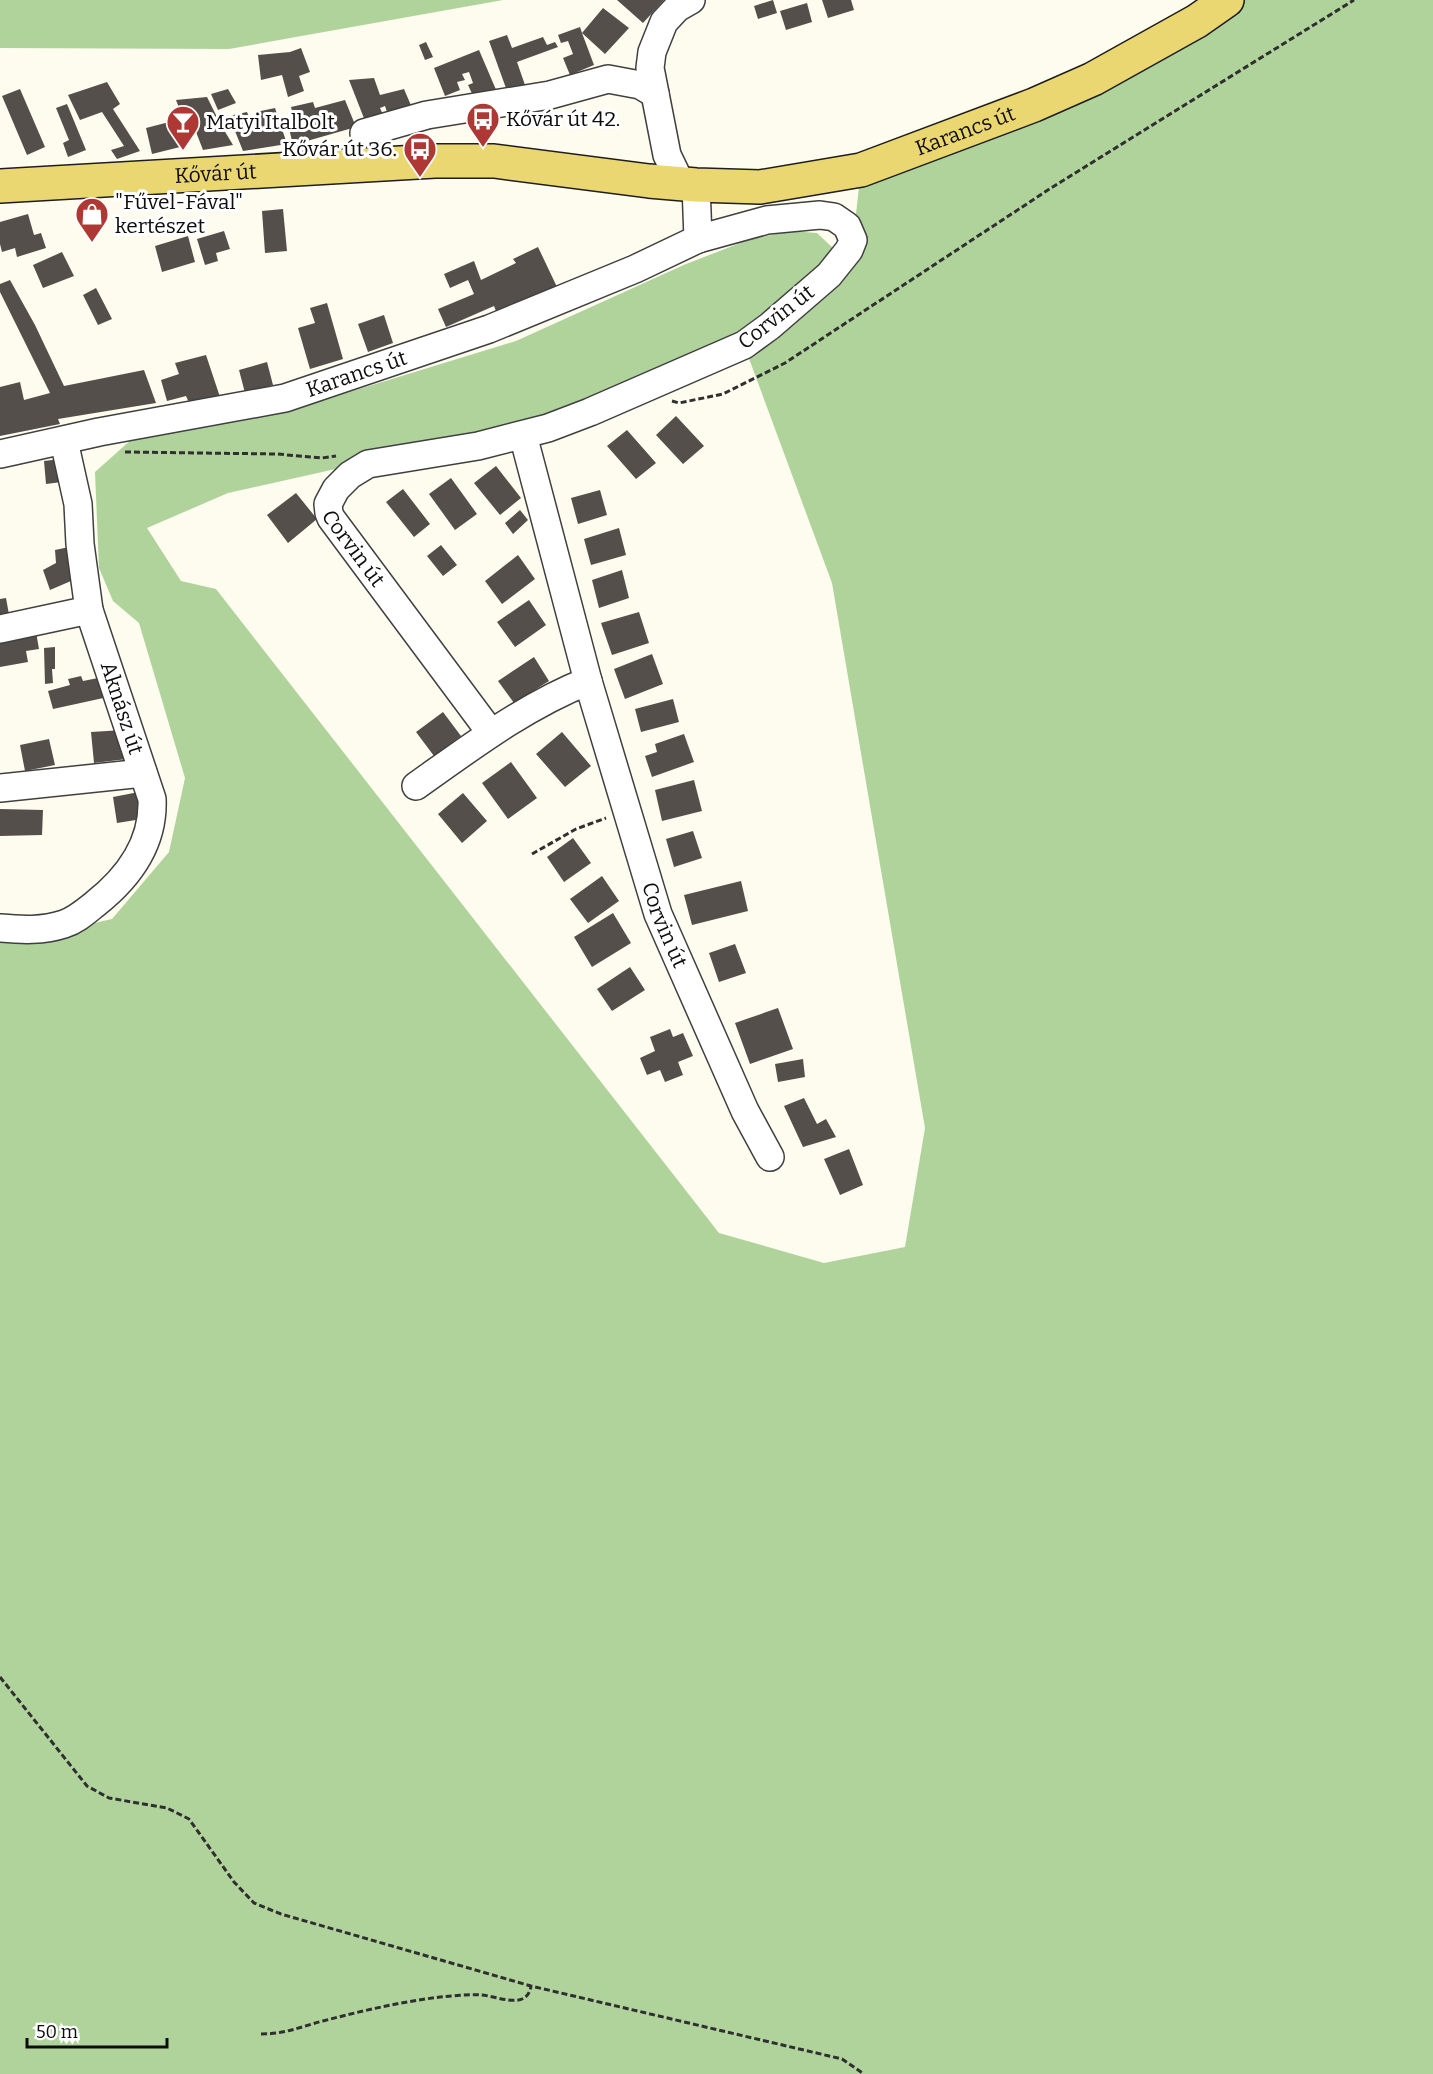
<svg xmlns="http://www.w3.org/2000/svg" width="1433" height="2074" viewBox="0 0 1433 2074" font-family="Bitter,serif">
<rect width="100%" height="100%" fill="#fdfcee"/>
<path fill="#b0d39c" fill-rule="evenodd" d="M 0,0 L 503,0 L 229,49 L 0,48 Z
M 1227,0 L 1433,0 L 1433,2074 L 0,2074 L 0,928 L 24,939 L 112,919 L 169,852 L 185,778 L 139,623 L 113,601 L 99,568 L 95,472 L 132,439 L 281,413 L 516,341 L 686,264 L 748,240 L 790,231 L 817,233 L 834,249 L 853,240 L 861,170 ZM 744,345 L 832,583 L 925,1128 L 905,1247 L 824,1263 L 719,1233 L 216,589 L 181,581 L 147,528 L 228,493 L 590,412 Z"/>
<path fill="#544f4a" d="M 617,0 L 664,0 L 643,23 Z
M 773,0 L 777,13 L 758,19 L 754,6 Z
M 822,0 L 851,0 L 854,10 L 828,18 Z
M 807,3 L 812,22 L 786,30 L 780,11 Z
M 603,8 L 629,28 L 605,54 L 582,33 L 594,65 L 570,75 L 563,58 L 573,54 L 568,41 L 561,43 L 558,35 L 580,27 L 582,33 Z
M 507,35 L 512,48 L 543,37 L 547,45 L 555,42 L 558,47 L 517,62 L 525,85 L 507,91 L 489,41 Z
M 426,42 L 433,57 L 425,60 L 419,45 Z
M 301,48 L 310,72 L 299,76 L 304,91 L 288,97 L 282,75 L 261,80 L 258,55 L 290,52 Z
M 479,50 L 497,92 L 476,102 L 468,85 L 473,83 L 469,72 L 462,74 L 465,80 L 457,82 L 460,90 L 445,96 L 434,68 Z
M 374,78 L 380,95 L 404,89 L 413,110 L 389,118 L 385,106 L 380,108 L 385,119 L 367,126 L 349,80 Z
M 107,82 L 120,104 L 113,109 L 140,151 L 117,159 L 111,150 L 124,146 L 102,112 L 80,120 L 68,95 Z
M 20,89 L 45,147 L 27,155 L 2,96 Z
M 228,89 L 236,103 L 218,110 L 211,94 Z
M 207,97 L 221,125 L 233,145 L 203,150 L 191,119 L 184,121 L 176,100 Z
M 345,100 L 356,127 L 293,145 L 287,120 L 294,118 L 291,107 L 313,102 L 315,108 Z
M 67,104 L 86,150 L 68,157 L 63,143 L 69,140 L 56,108 Z
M 275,108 L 287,144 L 243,151 L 229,116 L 247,112 L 253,127 L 261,126 L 256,112 Z
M 173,121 L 180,147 L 152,154 L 146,128 Z
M 283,209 L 287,251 L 265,253 L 262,211 Z
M 28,214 L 34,235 L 41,233 L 46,248 L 17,257 L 15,248 L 2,252 L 0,244 L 0,222 Z
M 224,231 L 230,249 L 216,253 L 218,261 L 205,265 L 197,239 Z
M 188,236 L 195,262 L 162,272 L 155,246 Z
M 538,247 L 557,287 L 498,316 L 494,306 L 446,327 L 438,309 L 474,294 L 468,280 L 450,288 L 444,274 L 474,261 L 481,280 L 516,263 L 513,259 Z
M 62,252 L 74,276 L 43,288 L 33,265 Z
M 10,280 L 35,325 L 64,386 L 144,370 L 156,403 L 58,419 L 60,424 L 0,436 L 0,387 L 20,382 L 24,400 L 50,393 L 0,292 L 0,284 Z
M 96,288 L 112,319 L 98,325 L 83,295 Z
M 327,303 L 343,359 L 310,369 L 298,328 L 315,323 L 310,308 Z
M 384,315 L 393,343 L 368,352 L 358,324 Z
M 206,355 L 220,397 L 190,405 L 186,396 L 167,401 L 161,380 L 179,374 L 175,363 Z
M 267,362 L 273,385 L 245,393 L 239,370 Z
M 676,416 L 704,446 L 683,464 L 656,435 Z
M 627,430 L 656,463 L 636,479 L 607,446 Z
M 60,459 L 62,482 L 46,484 L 44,461 Z
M 496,466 L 521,498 L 500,515 L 474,483 Z
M 451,478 L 477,514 L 455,530 L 429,494 Z
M 403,489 L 430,524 L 414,537 L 386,502 Z
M 600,490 L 607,515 L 578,524 L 571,498 Z
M 296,493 L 317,519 L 288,543 L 267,515 Z
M 520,510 L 528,520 L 513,534 L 505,523 Z
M 619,528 L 626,555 L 591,565 L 584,539 Z
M 441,545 L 457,565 L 443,576 L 427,556 Z
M 74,546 L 78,578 L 50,590 L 43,570 L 56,563 L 55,550 Z
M 518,555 L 535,579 L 502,604 L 485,581 Z
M 622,570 L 629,598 L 599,608 L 592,580 Z
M 6,598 L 10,620 L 0,623 L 0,599 Z
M 529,600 L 546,625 L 515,647 L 497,622 Z
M 639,612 L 649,643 L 612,655 L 601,623 Z
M 36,632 L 39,649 L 26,651 L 28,662 L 0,667 L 0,639 Z
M 55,647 L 55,669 L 52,669 L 53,683 L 45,684 L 44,648 Z
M 652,654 L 663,684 L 625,699 L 614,669 Z
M 534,657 L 549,681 L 514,703 L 498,681 Z
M 81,676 L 83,681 L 103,677 L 108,697 L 53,709 L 48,691 L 70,685 L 68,679 Z
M 673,699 L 679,722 L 641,732 L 635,709 Z
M 443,712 L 461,736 L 434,756 L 416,732 Z
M 123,730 L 127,759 L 94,763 L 91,732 Z
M 562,732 L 591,766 L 565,787 L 536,754 Z
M 684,734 L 694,762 L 652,777 L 645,756 L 657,752 L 655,744 Z
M 49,739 L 55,765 L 25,771 L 20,745 Z
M 511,762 L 537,798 L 508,819 L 482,783 Z
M 694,780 L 702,811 L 662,821 L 655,790 Z
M 139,792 L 142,819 L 117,823 L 113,797 Z
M 463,793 L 487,821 L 462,843 L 438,814 Z
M 0,809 L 43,810 L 42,835 L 0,836 Z
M 693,831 L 702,858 L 674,867 L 666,839 Z
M 573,838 L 591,863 L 564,882 L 547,857 Z
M 602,876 L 619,901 L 588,923 L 570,899 Z
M 741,881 L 748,911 L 692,925 L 684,895 Z
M 613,913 L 631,943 L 592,967 L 574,937 Z
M 735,944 L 746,973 L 719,982 L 709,953 Z
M 630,967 L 645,990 L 612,1011 L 597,989 Z
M 778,1008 L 793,1049 L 750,1064 L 735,1023 Z
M 670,1029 L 673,1037 L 683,1033 L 693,1056 L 678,1062 L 683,1075 L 665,1082 L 660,1070 L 647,1075 L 640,1058 L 655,1051 L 650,1037 Z
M 803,1059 L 805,1077 L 778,1082 L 775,1064 Z
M 804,1098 L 817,1124 L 826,1119 L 836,1137 L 803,1147 L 784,1106 Z
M 849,1149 L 863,1185 L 840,1195 L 824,1159 Z"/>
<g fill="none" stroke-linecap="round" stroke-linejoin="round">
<defs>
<g id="minor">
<path d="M 364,133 L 427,115 L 550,95 L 608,79 L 640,85 L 655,94"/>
<path d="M 681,184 L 667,155 L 650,68 L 652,52 L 664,22 L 677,8 L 691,0"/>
<path d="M 696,185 L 698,239"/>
<path id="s1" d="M 523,435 L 588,681 L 658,914 L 745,1111 L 770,1157"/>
<path id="s2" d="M 0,454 L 99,432 L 285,398 L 489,329 L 635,269 L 698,239 L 767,220 L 820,215 L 834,217 L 847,226 L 853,240 L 849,250 L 829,275 L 770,326 L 744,345 L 590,412 L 548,428 L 478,446 L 368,464 L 350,475 L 336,489 L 328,504 L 329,513 L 331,518 L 491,733"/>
<path d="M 0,629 L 89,610"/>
<path d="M 416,786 C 471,747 525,706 588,681"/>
<path d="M 0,788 L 143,773"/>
<path d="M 0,928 C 22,930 43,931 64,924 C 76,920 85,912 95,904 C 128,878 154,843 152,799 L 89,610 L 80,544 L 78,504 L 64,441"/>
</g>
<g id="major">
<path id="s3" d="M 0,186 L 435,161 L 494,161 L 649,181 L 696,185 L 760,187 L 861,170 L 1034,105 L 1093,79 L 1197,21 L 1227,0"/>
</g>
</defs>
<use href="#minor" stroke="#404040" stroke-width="30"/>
<use href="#major" stroke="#1e1e1e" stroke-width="36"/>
<path stroke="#2f2f2f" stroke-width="3" stroke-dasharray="6 3" stroke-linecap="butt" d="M 672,401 L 679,403 L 723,394 L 785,363 L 1051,188 L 1354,0
M 125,452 L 277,454 L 322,458 L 336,456
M 532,854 L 576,829 L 606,818
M 0,1677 L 87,1786 L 109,1798 L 167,1808 L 189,1819 L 234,1882 L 254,1903 L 281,1914 L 531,1986 L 842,2059 L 864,2074
M 261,2034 C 286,2034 299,2027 323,2021 C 361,2011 400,2002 440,1997 C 453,1996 468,1994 481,1995 C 498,1996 527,2011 531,1986"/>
<use href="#minor" stroke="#fff" stroke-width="27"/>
<use href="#major" stroke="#ead771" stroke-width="33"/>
</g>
<defs>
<symbol id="bus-pin" viewBox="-11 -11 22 30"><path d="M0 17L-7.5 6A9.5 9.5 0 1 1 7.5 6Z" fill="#ae3833" stroke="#fff"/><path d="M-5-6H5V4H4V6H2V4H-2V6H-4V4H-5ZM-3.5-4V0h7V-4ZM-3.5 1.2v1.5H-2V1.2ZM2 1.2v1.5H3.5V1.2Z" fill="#fff"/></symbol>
<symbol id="bar-pin" viewBox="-11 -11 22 30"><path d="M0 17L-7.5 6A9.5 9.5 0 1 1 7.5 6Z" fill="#ae3833" stroke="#fff"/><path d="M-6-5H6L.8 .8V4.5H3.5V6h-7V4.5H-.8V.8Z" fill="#fff"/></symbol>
<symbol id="shop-pin" viewBox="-11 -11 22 30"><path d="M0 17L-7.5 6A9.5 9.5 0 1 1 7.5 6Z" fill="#ae3833" stroke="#fff"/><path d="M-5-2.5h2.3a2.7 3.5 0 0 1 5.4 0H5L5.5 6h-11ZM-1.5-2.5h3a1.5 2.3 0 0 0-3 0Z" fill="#fff"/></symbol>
</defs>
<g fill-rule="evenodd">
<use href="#bus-pin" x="464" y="100" width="38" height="52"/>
<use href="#bar-pin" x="164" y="103" width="38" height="52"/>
<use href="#bus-pin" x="401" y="130" width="38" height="52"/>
<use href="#shop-pin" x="73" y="195" width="38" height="52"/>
</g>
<g text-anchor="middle" stroke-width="6" stroke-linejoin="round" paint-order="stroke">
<g font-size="21" fill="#0d0d0d" stroke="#fff" text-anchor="start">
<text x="506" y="126">Kővár út 42.</text>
<text x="206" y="129">Matyi Italbolt</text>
<text x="397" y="156" text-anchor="end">Kővár út 36.</text>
<text x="115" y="209">"Fűvel-Fával"<tspan x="115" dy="24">kertészet</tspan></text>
</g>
<g font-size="21" fill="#0d0d0d" stroke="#fff">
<text dy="7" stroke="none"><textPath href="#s3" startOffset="976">Karancs út</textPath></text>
<text dy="7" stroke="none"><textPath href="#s3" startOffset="216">Kővár út</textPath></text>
<text transform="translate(776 317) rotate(-38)" y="7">Corvin út</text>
<text dy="7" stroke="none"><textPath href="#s2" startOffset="366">Karancs út</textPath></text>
<text dy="7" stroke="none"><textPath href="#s2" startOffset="1563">Corvin út</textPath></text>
<text transform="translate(122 708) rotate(72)" y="7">Aknász út</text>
<text dy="7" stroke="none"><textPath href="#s1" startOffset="510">Corvin út</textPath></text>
</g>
</g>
<path d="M27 2038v9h140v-9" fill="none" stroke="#0d0d0d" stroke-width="3"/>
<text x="36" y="2038" font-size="18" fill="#0d0d0d" stroke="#ffffff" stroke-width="4.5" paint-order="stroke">50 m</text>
</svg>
